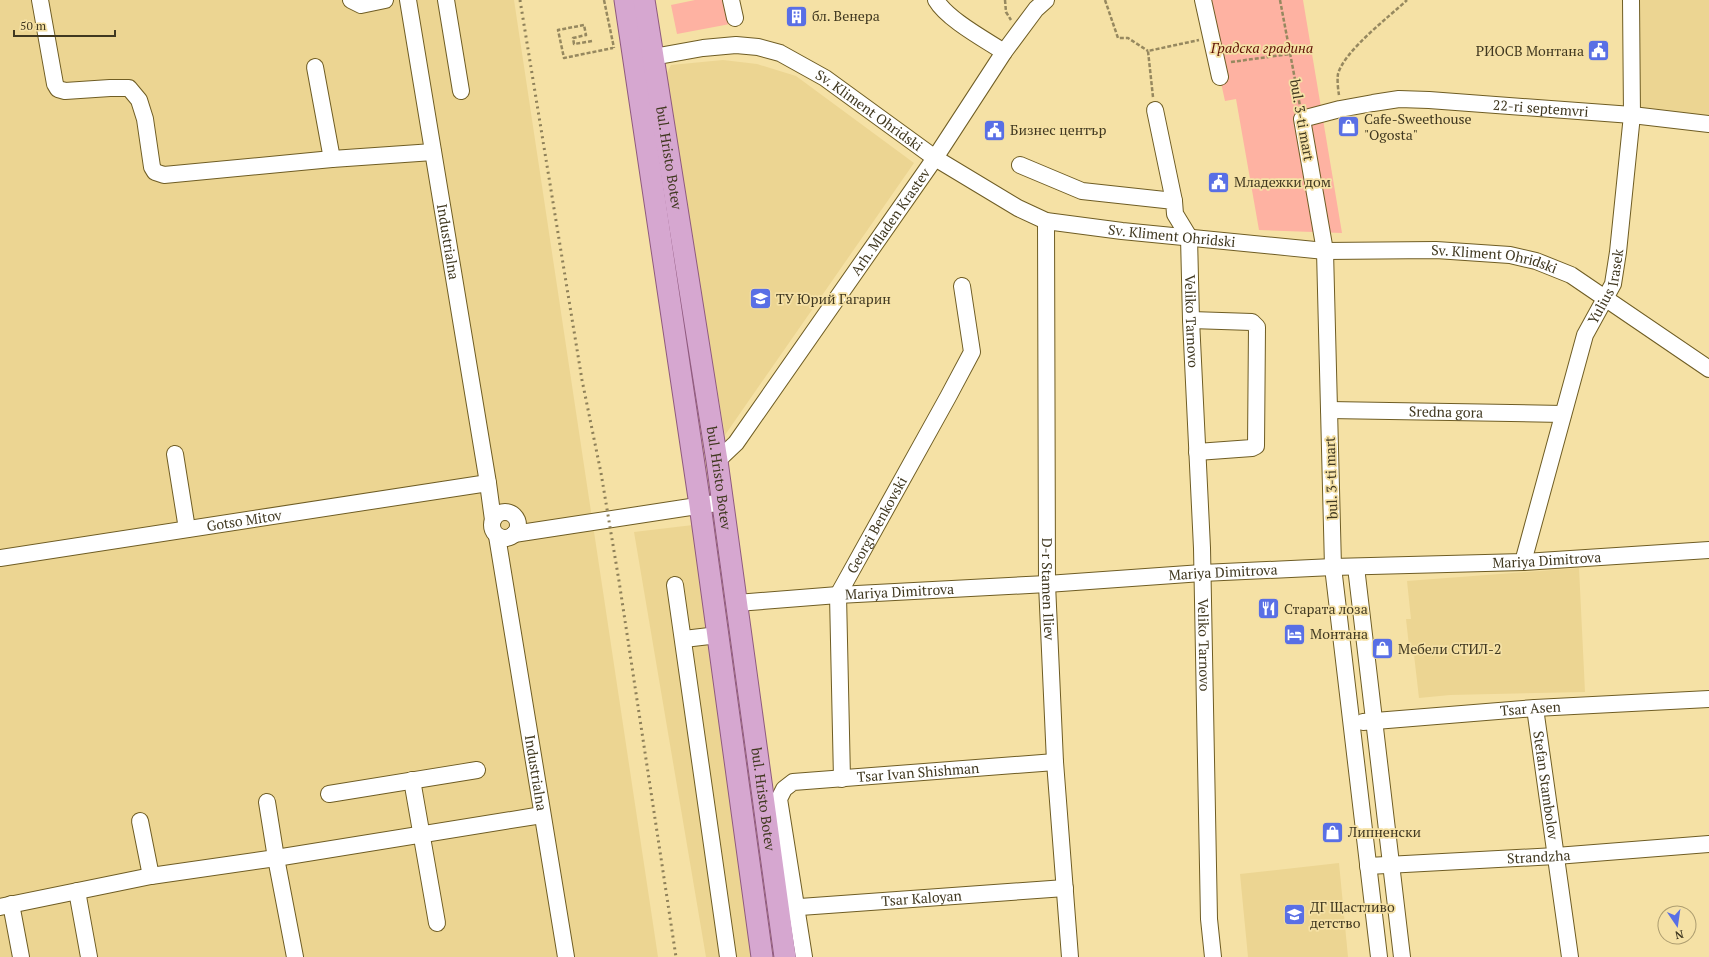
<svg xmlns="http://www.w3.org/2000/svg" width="1709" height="957" viewBox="0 0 1709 957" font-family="'PT Serif',serif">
<rect width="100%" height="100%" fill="#f5e1a5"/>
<path fill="#ecd592" d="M 0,0 L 514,0 L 658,957 L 0,957 Z
M 1633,0 L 1709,0 L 1709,124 L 1632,115 Z
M 723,60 L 757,64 L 796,76 L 914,163 L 725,435 L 663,81 L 671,65 Z
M 693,525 L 757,957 L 706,957 L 634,532 Z
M 1579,568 L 1585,692 L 1450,695 L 1419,698 L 1413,646 L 1409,646 L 1406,619 L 1411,619 L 1407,581 Z
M 1339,863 L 1348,957 L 1248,957 L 1240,874 Z"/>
<path fill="#feb2a2" d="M 695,0 L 725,0 L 730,24 L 677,34 L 671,5 Z
M 1203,0 L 1303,0 L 1342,233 L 1259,230 L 1236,99 L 1225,101 Z"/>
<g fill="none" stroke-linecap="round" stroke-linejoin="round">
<defs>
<g id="minor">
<path d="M 40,0 L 55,84 L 58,89 L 65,91 L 110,88 L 129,88 L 139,100 L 145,119 L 152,167 L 155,172 L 164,175 L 332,159 L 433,152"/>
<path d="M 351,0 L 361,5 L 385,0"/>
<path id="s1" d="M 408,0 L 488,483 L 493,520"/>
<path d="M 446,0 L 461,91"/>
<path d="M 731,0 L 735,18"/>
<path d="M 936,0 C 947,19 984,39 1004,52"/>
<path d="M 1203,0 L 1220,77"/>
<path id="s2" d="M 642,59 L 703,48 L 736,45 L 758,47 L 780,53 L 825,78 L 935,158 L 1018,208 L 1046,221 L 1122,231 L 1325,251 L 1436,250 L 1510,255 L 1536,261 L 1571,275 L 1709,369"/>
<path d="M 315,67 L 332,159"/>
<path d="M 1155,110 L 1174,201"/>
<path id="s3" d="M 1020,165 L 1082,191 L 1174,201 L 1175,214 L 1189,237 L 1191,320 L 1202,548 L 1209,919 L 1213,957"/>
<path id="s4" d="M 1046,221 L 1047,584 L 1055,762 L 1070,957"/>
<path d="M 1191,320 L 1252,322 L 1257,327 L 1256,446 L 1252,448 L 1197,452"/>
<path id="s5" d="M 1329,410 L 1563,414"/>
<path d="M 175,454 L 187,529"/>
<path id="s6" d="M 717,461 L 736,443 L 935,158 L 1004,52 L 1036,9 L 1046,0"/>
<circle cx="505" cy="525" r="13"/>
<path d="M 514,534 L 723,502"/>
<path id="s7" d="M 497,536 L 566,957"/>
<path id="s8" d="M 0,558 L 488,483"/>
<path id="s9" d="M 1523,562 L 1585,335 L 1613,284 L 1618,252 L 1632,115 L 1631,0"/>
<path d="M 1356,567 L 1402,957"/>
<path d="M 675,585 L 728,957"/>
<path id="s10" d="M 737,603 L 838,595 L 1047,584 L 1202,573 L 1333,567 L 1523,562 L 1709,550"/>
<path d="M 684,639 L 718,635"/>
<path id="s11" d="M 1535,708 L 1570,957"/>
<path id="s12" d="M 1363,722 L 1535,708 L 1709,699"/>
<path id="s13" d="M 842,779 L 838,595 L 948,397 L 972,352 L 962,286"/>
<path d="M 412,780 L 437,923"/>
<path d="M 329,794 L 477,770"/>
<path d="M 267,802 L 276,858 L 295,957"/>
<path d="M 140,821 L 151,876"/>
<path id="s14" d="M 1368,866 L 1556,856 L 1709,844"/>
<path d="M 77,891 L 89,957"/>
<path d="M 11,904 L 21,957"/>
<path d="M 0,907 L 151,876 L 276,858 L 542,815"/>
<path id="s15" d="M 786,908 L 1065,888"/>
<path id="s16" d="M 804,957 L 779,799 L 784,789 L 793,782 L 1055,762"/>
<path id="s17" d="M 1379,957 L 1333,567 L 1325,251 L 1302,119 L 1340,109 L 1373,103 L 1399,99 L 1429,100 L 1632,115 L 1709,124"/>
</g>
<g id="major">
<path d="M 625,0 L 700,505 L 762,957"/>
<path id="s18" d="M 644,0 L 717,461 L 785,957"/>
</g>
</defs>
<use href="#minor" stroke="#6f5d24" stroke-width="18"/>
<use href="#major" stroke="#8f5a7e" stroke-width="23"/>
<path stroke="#96885f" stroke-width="2.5" stroke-dasharray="4 2" stroke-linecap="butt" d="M 604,0 L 614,48
M 1005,0 L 1006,12 L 1011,20
M 1105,0 L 1118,38 L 1128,38 L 1148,51
M 1280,0 L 1300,106
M 592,41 L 574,44 L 573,38 L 586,35 L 584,25 L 558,30 L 564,58 L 613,48
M 1231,62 L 1290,54
M 1339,95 C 1338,89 1337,80 1338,74 C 1344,51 1389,17 1407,0
M 1153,97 L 1148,51 L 1199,40"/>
<use href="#minor" stroke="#fff" stroke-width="16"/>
<use href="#major" stroke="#d6a7d0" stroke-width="21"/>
<path stroke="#8e8059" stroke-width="3" stroke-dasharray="2 4" stroke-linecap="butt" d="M 520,0 L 582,380 L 601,473 L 619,581 L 676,957"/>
</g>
<defs>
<symbol id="building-square" viewBox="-11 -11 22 22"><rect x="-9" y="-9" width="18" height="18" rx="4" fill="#596fe5" stroke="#f5e1a5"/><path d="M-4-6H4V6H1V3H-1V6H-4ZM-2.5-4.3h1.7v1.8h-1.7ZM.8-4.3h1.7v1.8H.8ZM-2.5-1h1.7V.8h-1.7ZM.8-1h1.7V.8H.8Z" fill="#fff"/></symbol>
<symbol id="civic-square" viewBox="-11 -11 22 22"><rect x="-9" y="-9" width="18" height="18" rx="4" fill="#596fe5" stroke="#f5e1a5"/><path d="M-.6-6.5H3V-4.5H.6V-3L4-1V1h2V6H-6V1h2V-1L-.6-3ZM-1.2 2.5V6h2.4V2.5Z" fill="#fff"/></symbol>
<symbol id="shop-square" viewBox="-11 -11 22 22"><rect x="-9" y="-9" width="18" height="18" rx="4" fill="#596fe5" stroke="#f5e1a5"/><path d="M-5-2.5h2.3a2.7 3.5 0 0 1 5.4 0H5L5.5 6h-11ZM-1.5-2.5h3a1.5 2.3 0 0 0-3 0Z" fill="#fff"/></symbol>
<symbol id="school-square" viewBox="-11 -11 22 22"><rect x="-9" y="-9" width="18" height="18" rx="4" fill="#596fe5" stroke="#f5e1a5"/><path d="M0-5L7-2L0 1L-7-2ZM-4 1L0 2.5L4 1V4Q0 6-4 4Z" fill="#fff"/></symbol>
<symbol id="restaurant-square" viewBox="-11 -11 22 22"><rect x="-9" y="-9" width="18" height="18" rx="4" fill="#596fe5" stroke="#f5e1a5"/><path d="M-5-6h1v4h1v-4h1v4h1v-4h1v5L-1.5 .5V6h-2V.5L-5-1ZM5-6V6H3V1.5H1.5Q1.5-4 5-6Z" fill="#fff"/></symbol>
<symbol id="hotel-square" viewBox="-11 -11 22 22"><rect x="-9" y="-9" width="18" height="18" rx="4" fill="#596fe5" stroke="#f5e1a5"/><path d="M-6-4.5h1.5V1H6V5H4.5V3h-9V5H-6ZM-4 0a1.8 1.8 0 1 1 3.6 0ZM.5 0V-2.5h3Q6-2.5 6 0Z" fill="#fff"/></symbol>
</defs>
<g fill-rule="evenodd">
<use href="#building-square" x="784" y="4" width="25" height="25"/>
<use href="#civic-square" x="1586" y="38" width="25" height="25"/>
<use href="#shop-square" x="1336" y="114" width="25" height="25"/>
<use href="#civic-square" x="982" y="118" width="25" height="25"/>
<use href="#civic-square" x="1206" y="170" width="25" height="25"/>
<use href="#school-square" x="748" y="286" width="25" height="25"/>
<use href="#restaurant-square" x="1256" y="596" width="25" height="25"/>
<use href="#hotel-square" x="1282" y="622" width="25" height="25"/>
<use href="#shop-square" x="1370" y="636" width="25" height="25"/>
<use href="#shop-square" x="1320" y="820" width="25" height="25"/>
<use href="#school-square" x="1282" y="902" width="25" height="25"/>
</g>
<g text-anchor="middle" stroke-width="3.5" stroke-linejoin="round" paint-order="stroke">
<g font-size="14" fill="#403820" stroke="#f5e1a5" text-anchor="start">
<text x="812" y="21">бл. Венера</text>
<text x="1584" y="56" text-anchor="end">РИОСВ Монтана</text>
<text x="1364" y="124">Cafe-Sweethouse<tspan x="1364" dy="16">"Ogosta"</tspan></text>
<text x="1010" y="135">Бизнес център</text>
<text x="1234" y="187">Младежки дом</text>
<text x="776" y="304">ТУ Юрий Гагарин</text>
<text x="1284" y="614">Старата лоза</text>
<text x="1310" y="639">Монтана</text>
<text x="1398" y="654">Мебели СТИЛ-2</text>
<text x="1348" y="837">Липненски</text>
<text x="1310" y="912">ДГ Щастливо<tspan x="1310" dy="16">детство</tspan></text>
</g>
<g font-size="14" font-style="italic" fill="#5e1106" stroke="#f5e1a5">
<text x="1262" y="53">Градска градина</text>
</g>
<g font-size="14" fill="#403820" stroke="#f5e1a5">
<text dy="5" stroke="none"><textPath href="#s17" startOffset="1084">22-ri septemvri</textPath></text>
<text dy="5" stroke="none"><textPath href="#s2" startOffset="246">Sv. Kliment Ohridski</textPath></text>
<text transform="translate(1302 120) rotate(80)" y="5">bul. 3-ti mart</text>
<text dy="5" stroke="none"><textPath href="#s18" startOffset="160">bul. Hristo Botev</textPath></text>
<text dy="5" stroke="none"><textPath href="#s6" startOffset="296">Arh. Mladen Krastev</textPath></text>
<text dy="5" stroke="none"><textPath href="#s2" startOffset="582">Sv. Kliment Ohridski</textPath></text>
<text dy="5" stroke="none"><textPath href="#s1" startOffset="245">Industrialna</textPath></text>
<text dy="5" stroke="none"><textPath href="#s2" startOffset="906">Sv. Kliment Ohridski</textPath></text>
<text dy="5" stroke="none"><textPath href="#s9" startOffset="289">Yulius Irasek</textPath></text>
<text dy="5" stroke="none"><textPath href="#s3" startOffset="284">Veliko Tarnovo</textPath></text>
<text dy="5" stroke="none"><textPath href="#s5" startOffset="117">Sredna gora</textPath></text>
<text dy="5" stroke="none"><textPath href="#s18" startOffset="484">bul. Hristo Botev</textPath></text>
<text transform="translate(1331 478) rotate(-92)" y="5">bul. 3-ti mart</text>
<text dy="5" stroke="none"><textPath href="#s8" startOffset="247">Gotso Mitov</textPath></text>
<text dy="5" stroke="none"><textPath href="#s13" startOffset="264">Georgi Benkovski</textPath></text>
<text dy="5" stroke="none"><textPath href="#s10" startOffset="811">Mariya Dimitrova</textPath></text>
<text dy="5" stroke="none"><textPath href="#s10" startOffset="487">Mariya Dimitrova</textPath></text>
<text dy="5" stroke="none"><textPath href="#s4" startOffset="368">D-r Stamen Iliev</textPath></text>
<text dy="5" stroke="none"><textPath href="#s10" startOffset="163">Mariya Dimitrova</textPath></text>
<text dy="5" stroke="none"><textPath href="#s3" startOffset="608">Veliko Tarnovo</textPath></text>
<text dy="5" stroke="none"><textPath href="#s12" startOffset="168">Tsar Asen</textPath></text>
<text dy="5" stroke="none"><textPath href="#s7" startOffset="240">Industrialna</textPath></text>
<text dy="5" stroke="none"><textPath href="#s16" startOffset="308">Tsar Ivan Shishman</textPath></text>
<text dy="5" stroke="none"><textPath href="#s11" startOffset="78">Stefan Stambolov</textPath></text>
<text dy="5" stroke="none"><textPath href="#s18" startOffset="808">bul. Hristo Botev</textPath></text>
<text dy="5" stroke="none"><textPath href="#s14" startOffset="171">Strandzha</textPath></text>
<text dy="5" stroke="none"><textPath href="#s15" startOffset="136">Tsar Kaloyan</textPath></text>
</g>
</g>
<g transform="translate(1677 925) rotate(167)"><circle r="19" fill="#f5e1a5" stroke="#ad9d70"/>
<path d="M0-3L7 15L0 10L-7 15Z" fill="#596fe5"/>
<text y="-6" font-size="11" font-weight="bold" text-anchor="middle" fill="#403820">N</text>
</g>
<path d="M14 30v6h101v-6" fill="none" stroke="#403820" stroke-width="2"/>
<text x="20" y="30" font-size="12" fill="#403820" stroke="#f5e1a5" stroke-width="3" paint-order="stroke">50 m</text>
</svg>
